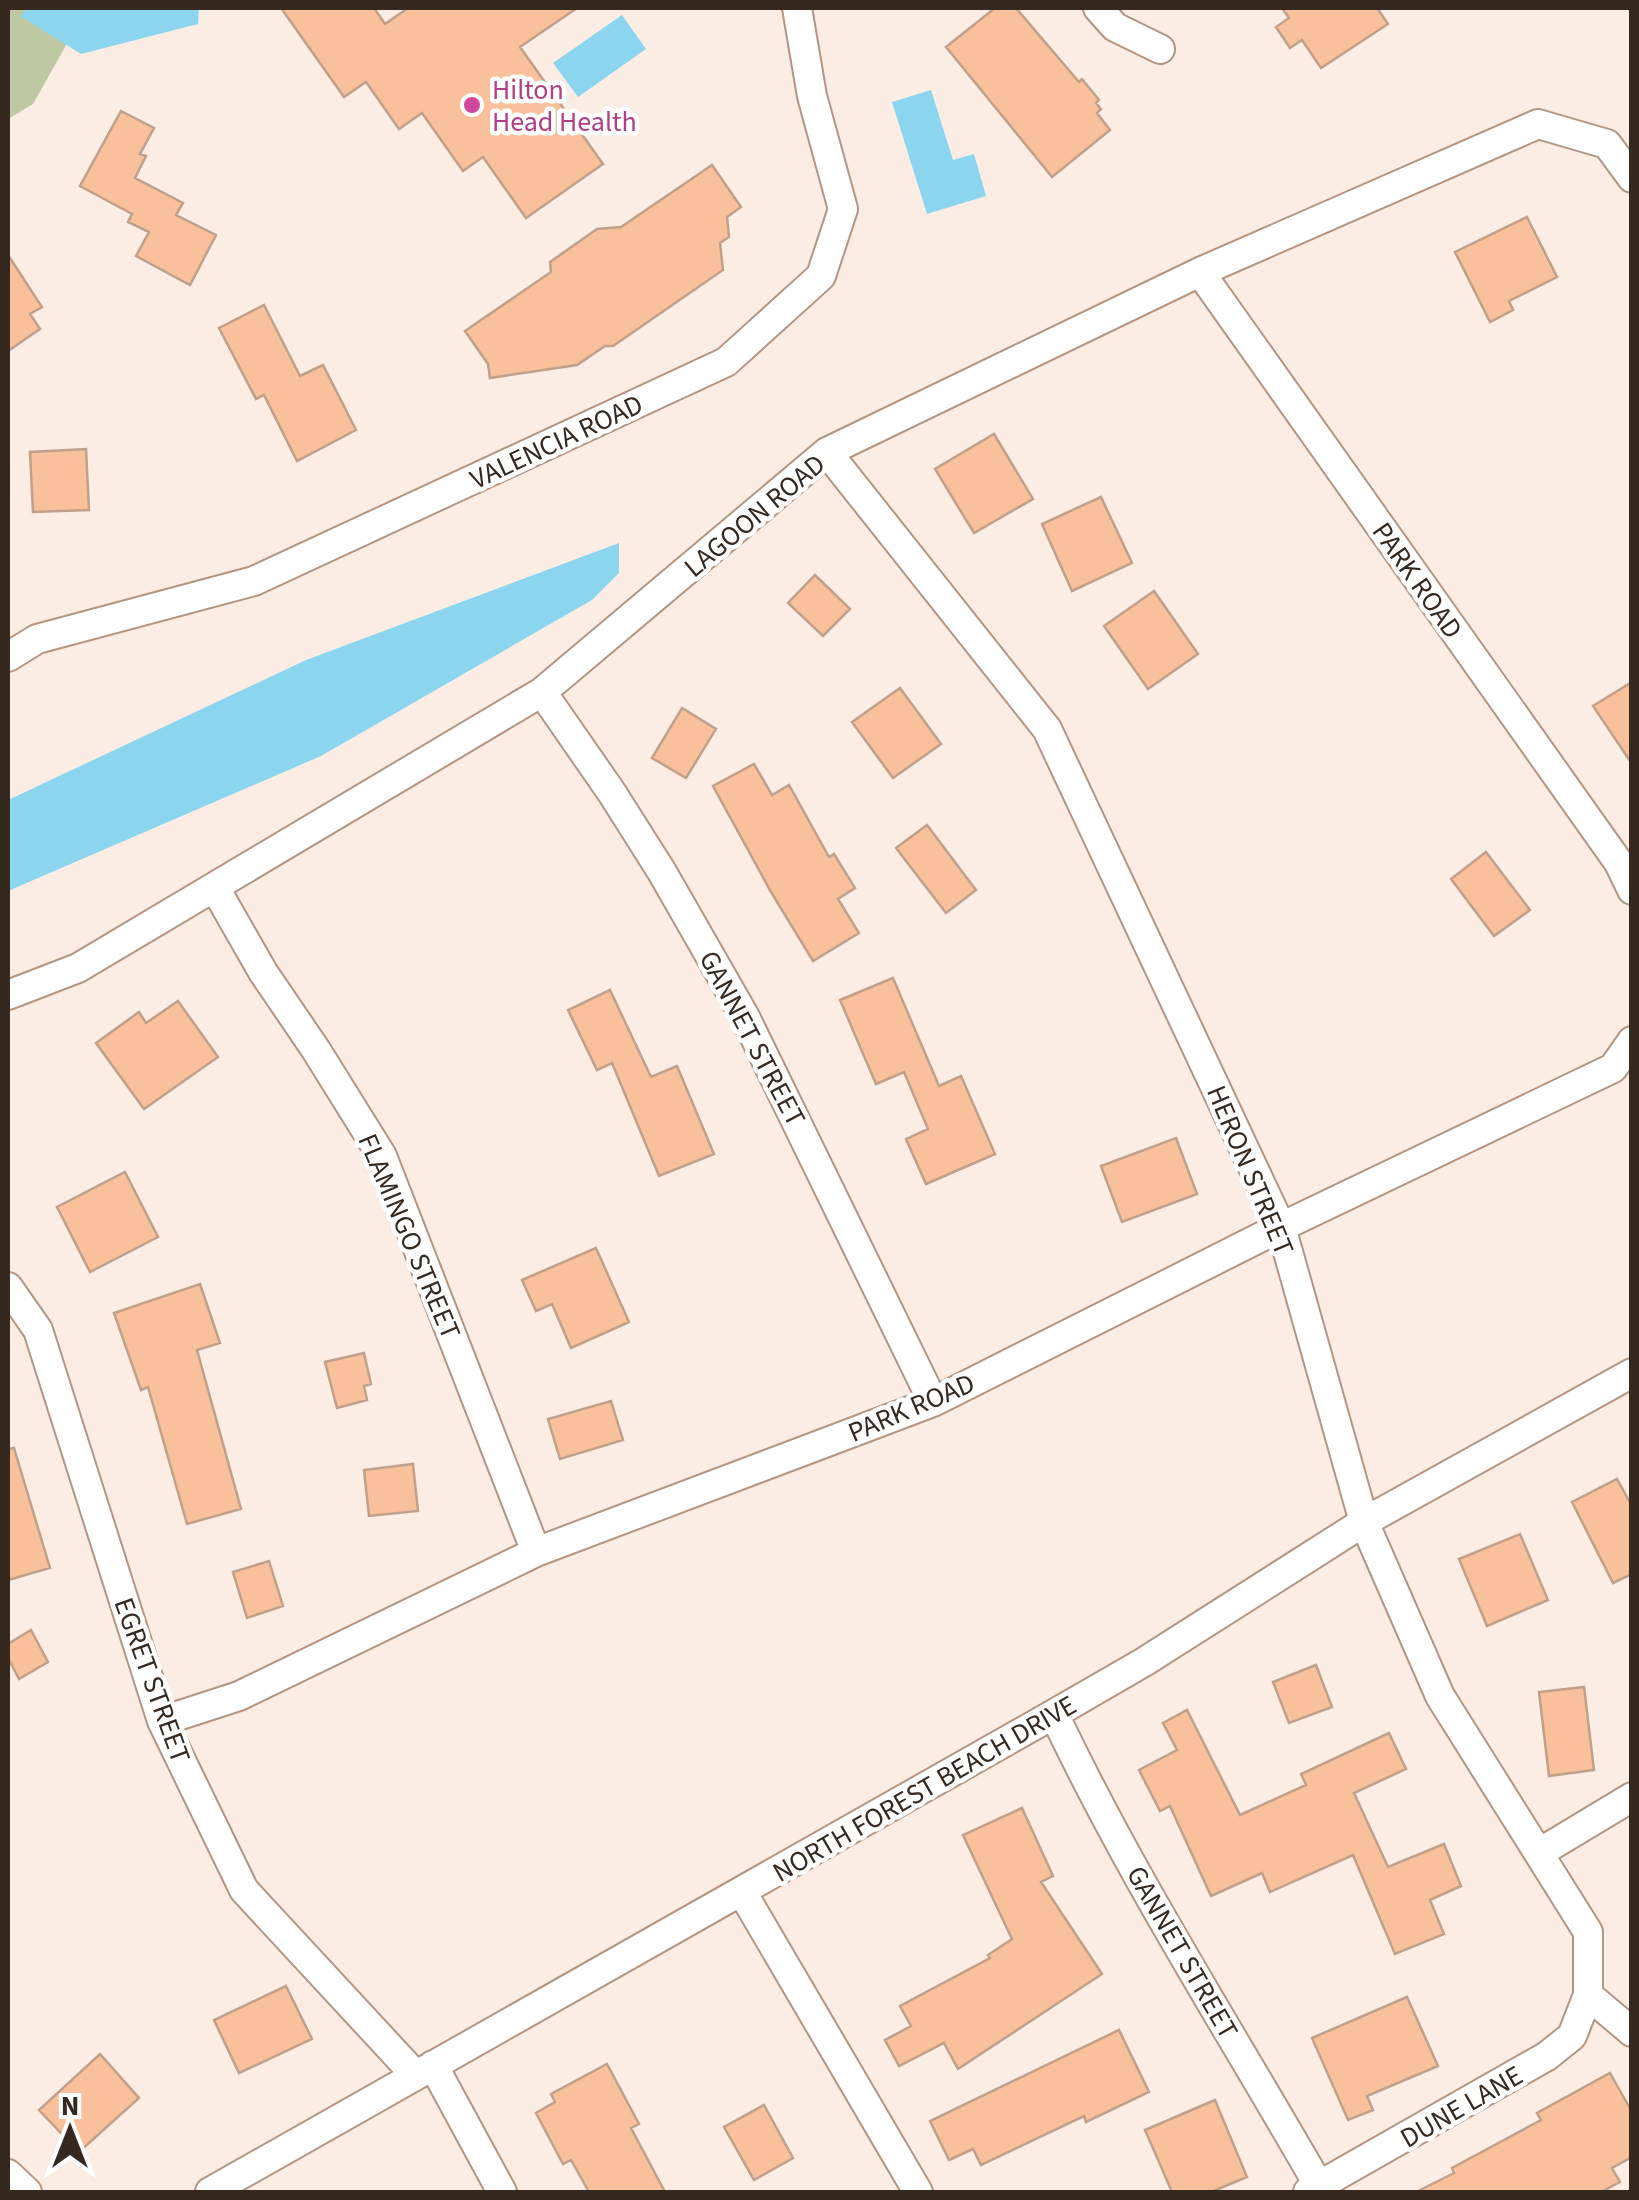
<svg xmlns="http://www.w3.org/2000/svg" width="1639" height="2200" viewBox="0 0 1639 2200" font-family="'Source Sans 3',sans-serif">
<rect width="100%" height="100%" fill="#fbede4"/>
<path fill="#bec9a3" d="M 8,8 L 87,8 L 33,104 L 8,119 Z"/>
<path fill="#8cd5ef" d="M 28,8 L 199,8 L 198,24 L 81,54 L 20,16 Z
M 622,15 L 646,49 L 578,97 L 553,63 Z
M 931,90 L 953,160 L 974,154 L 986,196 L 927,214 L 892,102 Z
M 619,543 L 619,573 L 592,600 L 321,756 L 8,891 L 8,800 L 306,660 Z"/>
<path fill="#f9c19b" stroke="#c0a08a" stroke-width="2.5" d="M 281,8 L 374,8 L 385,24 L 408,8 L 577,8 L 520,47 L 603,164 L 526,218 L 483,157 L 463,171 L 422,113 L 399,129 L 366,82 L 344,97 Z
M 995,8 L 1016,8 L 1079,82 L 1082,79 L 1099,100 L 1096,103 L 1101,109 L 1097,113 L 1110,130 L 1052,177 L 946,47 Z
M 1282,8 L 1377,8 L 1388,24 L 1321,68 L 1302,40 L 1290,48 L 1276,27 L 1289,18 Z
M 121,111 L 154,128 L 140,154 L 146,156 L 135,178 L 183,203 L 176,215 L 216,235 L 190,285 L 136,256 L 149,232 L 128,222 L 132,214 L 80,186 Z
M 712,165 L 741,207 L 727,217 L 729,237 L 720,243 L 723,270 L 613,346 L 605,346 L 577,365 L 490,378 L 488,364 L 465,331 L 551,272 L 550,262 L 597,229 L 621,227 Z
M 1527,217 L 1557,277 L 1509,301 L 1513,310 L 1490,322 L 1455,252 Z
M 8,255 L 42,307 L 30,314 L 40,329 L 8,351 Z
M 264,305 L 300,376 L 323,365 L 356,430 L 297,461 L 264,395 L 256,399 L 219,328 Z
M 994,434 L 1033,499 L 974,533 L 935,469 Z
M 86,449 L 89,510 L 33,512 L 30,452 Z
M 1101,497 L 1132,563 L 1072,591 L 1042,524 Z
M 815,575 L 850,609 L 823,636 L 788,603 Z
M 1154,591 L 1198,654 L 1148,689 L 1104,626 Z
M 1632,682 L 1632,764 L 1593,706 Z
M 900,688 L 941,744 L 893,778 L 852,722 Z
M 682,708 L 716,729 L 686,778 L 652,758 Z
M 754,764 L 772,795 L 789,785 L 829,857 L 834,854 L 855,888 L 838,899 L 859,933 L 813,961 L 771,892 L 713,786 Z
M 927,825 L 976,890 L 946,913 L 896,848 Z
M 1486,852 L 1530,910 L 1494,936 L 1451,879 Z
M 893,978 L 939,1086 L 961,1076 L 995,1154 L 926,1184 L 906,1139 L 928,1129 L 904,1072 L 876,1084 L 840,1000 Z
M 610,990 L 651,1077 L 677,1066 L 714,1154 L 659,1176 L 612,1063 L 597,1070 L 568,1010 Z
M 178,1001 L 218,1057 L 144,1109 L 96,1043 L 139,1012 L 146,1023 Z
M 1176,1138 L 1197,1194 L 1122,1222 L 1101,1166 Z
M 125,1172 L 158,1237 L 90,1272 L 57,1207 Z
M 596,1248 L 629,1322 L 571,1348 L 552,1304 L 536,1311 L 522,1280 Z
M 200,1284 L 220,1343 L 197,1350 L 241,1509 L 187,1524 L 148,1387 L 141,1390 L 114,1313 Z
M 364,1353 L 371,1384 L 364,1386 L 367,1400 L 337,1408 L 325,1362 Z
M 611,1401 L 623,1440 L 560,1459 L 548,1419 Z
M 14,1448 L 50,1568 L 8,1580 L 8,1449 Z
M 413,1464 L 418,1511 L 369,1516 L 364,1470 Z
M 1617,1479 L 1632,1506 L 1632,1574 L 1613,1583 L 1572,1502 Z
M 1520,1534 L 1548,1600 L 1487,1626 L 1459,1559 Z
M 269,1561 L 283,1606 L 247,1618 L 233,1572 Z
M 31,1630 L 48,1662 L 19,1679 L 8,1658 L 8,1644 Z
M 1316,1665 L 1332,1707 L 1289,1723 L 1273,1682 Z
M 1584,1687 L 1594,1770 L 1549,1776 L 1539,1692 Z
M 1187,1710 L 1240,1815 L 1306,1785 L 1301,1774 L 1389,1733 L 1406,1769 L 1354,1793 L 1388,1867 L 1444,1844 L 1461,1886 L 1430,1900 L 1444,1934 L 1395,1954 L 1353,1855 L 1270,1892 L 1262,1873 L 1211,1896 L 1170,1806 L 1160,1811 L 1139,1770 L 1177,1750 L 1163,1723 Z
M 1022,1808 L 1053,1876 L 1041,1882 L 1102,1974 L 958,2069 L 944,2043 L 899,2066 L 885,2040 L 911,2026 L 900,2006 L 990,1958 L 988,1955 L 1012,1939 L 963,1835 Z
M 286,1986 L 312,2039 L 239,2073 L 214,2020 Z
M 1407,1997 L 1438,2066 L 1367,2096 L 1373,2110 L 1348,2120 L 1312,2038 Z
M 1119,2030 L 1149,2092 L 1086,2122 L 1084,2116 L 981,2165 L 973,2149 L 949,2160 L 930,2121 Z
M 100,2054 L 139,2098 L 79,2152 L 39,2110 Z
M 607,2064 L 639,2124 L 631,2128 L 665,2192 L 589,2192 L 571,2160 L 563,2164 L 536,2113 L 555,2102 L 551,2094 Z
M 1610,2073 L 1632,2112 L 1632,2157 L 1612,2168 L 1620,2182 L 1601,2192 L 1416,2192 L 1454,2173 L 1452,2168 L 1541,2120 L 1537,2113 Z
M 1215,2100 L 1247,2177 L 1211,2192 L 1172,2192 L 1145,2130 Z
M 764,2105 L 793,2158 L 754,2180 L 724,2127 Z"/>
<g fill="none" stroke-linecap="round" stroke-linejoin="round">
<defs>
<path id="street" d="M 1098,8 L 1115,27 L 1160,49
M 1200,272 L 1619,863 L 1632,890
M 827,452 L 1047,729 L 1281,1227 L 1364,1522 L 1440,1696 L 1588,1932 L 1588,1995 L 1572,2036 L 1547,2056 L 1308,2192
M 8,657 L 37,639 L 254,581 L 726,362 L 821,276 L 843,209 L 812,96 L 797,8
M 542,692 L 612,793 L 662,872 L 745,1017 L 933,1402
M 215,888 L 263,972 L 316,1050 L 382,1156 L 536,1552
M 8,995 L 78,968 L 542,692 L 827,452 L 1200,272 L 1538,124 L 1607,144 L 1632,178
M 8,1287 L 38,1330 L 162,1721 L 244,1890 L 407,2066 L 413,2077
M 1054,1714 C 1131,1877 1229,2029 1319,2186
M 162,1721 L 239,1696 L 536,1552 L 933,1402 L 1281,1227 L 1613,1068 L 1632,1041
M 1539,1853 L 1632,1797
M 742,1892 L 918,2192
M 1588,1995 L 1632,2032
M 433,2065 L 502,2192
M 8,2174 L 27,2192
M 210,2192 L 1054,1714 L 1144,1662 L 1364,1522 L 1632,1373"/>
</defs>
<use href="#street" stroke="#b49580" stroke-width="32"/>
<use href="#street" stroke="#fff" stroke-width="28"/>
</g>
<circle fill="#d1479c" stroke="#fff" stroke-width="4" cx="472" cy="105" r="10"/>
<g text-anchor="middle" stroke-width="9" stroke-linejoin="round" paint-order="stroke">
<g font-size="28" fill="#b23c85" stroke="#fff" text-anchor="start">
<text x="492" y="99">Hilton<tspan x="492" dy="32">Head Health</tspan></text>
</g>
<g font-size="28" fill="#34281f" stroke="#fff">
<text transform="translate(556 441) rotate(-25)" y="10">VALENCIA ROAD</text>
<text transform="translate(754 515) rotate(-40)" y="10">LAGOON ROAD</text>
<text transform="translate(1418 580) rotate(55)" y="10">PARK ROAD</text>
<text transform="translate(753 1038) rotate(62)" y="10">GANNET STREET</text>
<text transform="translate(1251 1170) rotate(67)" y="10">HERON STREET</text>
<text transform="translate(410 1236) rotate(67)" y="10">FLAMINGO STREET</text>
<text transform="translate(911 1407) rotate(-23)" y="10">PARK ROAD</text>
<text transform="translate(153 1680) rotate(70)" y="10">EGRET STREET</text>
<text transform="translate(924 1788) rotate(-30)" y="10">NORTH FOREST BEACH DRIVE</text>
<text transform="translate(1183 1952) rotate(60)" y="10">GANNET STREET</text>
<text transform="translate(1461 2106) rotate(-30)" y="10">DUNE LANE</text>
</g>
</g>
<rect width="1639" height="2200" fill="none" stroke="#34281f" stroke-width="20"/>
<g transform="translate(70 2130)" stroke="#ffffff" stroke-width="8" paint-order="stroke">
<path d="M0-8L18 38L0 25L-18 38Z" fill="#34281f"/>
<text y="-15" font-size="28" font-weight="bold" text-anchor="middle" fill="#34281f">N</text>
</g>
</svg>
